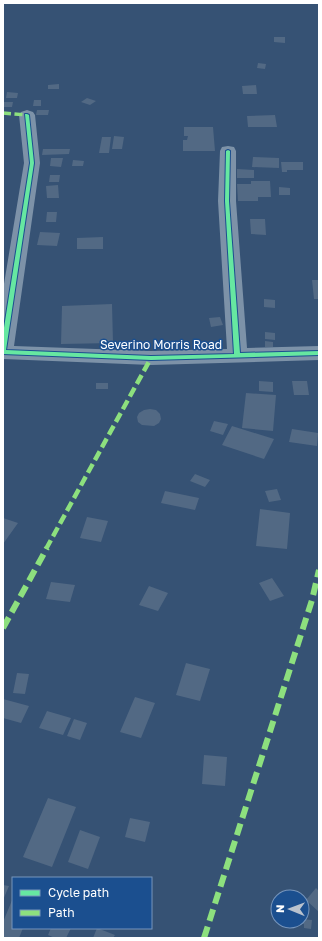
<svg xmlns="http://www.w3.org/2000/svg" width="322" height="941" viewBox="0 0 322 941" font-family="'Golos Text',sans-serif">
<rect width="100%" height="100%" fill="#365274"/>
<path fill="#526984" d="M 274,37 L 285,37 L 285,43 L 274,42 Z
M 258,63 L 266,64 L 265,69 L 257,68 Z
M 59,84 L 59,89 L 48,89 L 48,85 Z
M 256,85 L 257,94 L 243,94 L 242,86 Z
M 7,92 L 18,93 L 17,98 L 6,98 Z
M 87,98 L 96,101 L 90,105 L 81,102 Z
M 34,100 L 41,100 L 41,106 L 33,106 Z
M 4,102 L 13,102 L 12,107 L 3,107 Z
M 37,110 L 49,110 L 48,115 L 36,115 Z
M 275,115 L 277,127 L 248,127 L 247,116 Z
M 184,127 L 213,127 L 215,151 L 183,151 L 183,140 L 187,140 L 188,136 L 184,136 Z
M 114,136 L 124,137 L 122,149 L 112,149 Z
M 102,137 L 111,137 L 109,153 L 99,153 Z
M 43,149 L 70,149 L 69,154 L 42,155 Z
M 253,157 L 279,158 L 279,168 L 252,167 Z
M 51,158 L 63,158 L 61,167 L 50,166 Z
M 73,160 L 84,161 L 83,166 L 72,166 Z
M 281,162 L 303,162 L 303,170 L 287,170 L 287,172 L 282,172 Z
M 237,169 L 254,170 L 254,178 L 237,178 Z
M 50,175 L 60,175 L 59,182 L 49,182 Z
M 251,181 L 270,181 L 271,197 L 258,197 L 258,201 L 238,201 L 237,184 L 251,184 Z
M 58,185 L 59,198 L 47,198 L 46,186 Z
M 279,187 L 290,188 L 290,195 L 279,195 Z
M 47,212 L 57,212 L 56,222 L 46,222 Z
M 250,219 L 265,219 L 266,235 L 251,234 Z
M 40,232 L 60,233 L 57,246 L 37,245 Z
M 103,237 L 103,249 L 77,249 L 77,238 Z
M 312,280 L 319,280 L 319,299 L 314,299 Z
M 264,299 L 275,300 L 275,308 L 264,307 Z
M 112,304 L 113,343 L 61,344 L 62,306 Z
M 220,317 L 223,325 L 211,327 L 209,318 Z
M 265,332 L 275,333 L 275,340 L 265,339 Z
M 265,341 L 273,342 L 273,347 L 265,347 Z
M 259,381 L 273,382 L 273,392 L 259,391 Z
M 292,381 L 307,381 L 309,395 L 294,395 Z
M 96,383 L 108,383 L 108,389 L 96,389 Z
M 246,393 L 276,395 L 273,431 L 242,428 Z
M 150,409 L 156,410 L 160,414 L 161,419 L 159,423 L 154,426 L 142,425 L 138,422 L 137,417 L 139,413 L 144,410 Z
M 214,421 L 228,424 L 223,435 L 210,431 Z
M 232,426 L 274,439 L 264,459 L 222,445 Z
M 292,429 L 318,433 L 317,446 L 289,442 Z
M 195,474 L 210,480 L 205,487 L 190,481 Z
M 277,489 L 281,500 L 269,502 L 265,491 Z
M 165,491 L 199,498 L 195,510 L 161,503 Z
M 260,509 L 290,513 L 287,549 L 256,546 Z
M 87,517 L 108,521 L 101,542 L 80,538 Z
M 3,518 L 18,523 L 3,544 Z
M 272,578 L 284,596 L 270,601 L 259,583 Z
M 51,582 L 75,585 L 70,602 L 46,599 Z
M 149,586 L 168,593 L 158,611 L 139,605 Z
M 186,663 L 210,669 L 200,701 L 176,695 Z
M 17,673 L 29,674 L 25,694 L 13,693 Z
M 135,697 L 155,703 L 141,738 L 120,732 Z
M 3,699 L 29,706 L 21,723 L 3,718 Z
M 47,711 L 71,718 L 63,735 L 39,728 Z
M 74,719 L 87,723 L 80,740 L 67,736 Z
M 204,755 L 227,757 L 225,786 L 202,784 Z
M 48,798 L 76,807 L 52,867 L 23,857 Z
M 130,818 L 150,822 L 145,842 L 125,837 Z
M 80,830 L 100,837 L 88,869 L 68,862 Z
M 3,885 L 9,886 L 3,900 Z
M 316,888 L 319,891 L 319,912 L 306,900 Z
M 13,898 L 13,928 L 23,928 L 19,938 L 3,938 L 3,922 Z
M 302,919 L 312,920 L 311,929 L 304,928 L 304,924 L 296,923 L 296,921 L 302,921 Z
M 51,928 L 71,928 L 66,938 L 55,938 L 48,935 Z
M 97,928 L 115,935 L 113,938 L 93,938 Z"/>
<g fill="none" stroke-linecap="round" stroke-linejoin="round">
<path fill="#7d92a8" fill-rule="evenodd" d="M 27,110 L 33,112 L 35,115 L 40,163 L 14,346 L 151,351 L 227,349 L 218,201 L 220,151 L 222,147 L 228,146 L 234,147 L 236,151 L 236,201 L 247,348 L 319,346 L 319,360 L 151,365 L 3,359 L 3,290 L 24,163 L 19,115 L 21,112 Z"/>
<path stroke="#8de07e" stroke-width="3.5" stroke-dasharray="8 3.5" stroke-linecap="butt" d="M 3,113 L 27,115"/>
<path stroke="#8de07e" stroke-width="4.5" stroke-dasharray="10 4.5" stroke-linecap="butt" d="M 46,549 L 151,358"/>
<path stroke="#8de07e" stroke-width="6" stroke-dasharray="12 6" stroke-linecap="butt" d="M 3,628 L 47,548
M 204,938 L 312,600 L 319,570"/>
<defs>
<path id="cycleway" d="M 25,114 L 27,114 L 29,115 L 34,163 L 6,350 L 151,356 L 234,354 L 225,201 L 226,151 L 228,150 L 230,151 L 229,201 L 240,353 L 319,351 L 319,355 L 151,360 L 3,354 L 3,334 L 30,163 Z"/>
</defs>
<use href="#cycleway" stroke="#1b4f8f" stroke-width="2"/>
<use href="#cycleway" fill="#66e7a1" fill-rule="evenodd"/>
</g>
<g text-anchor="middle" stroke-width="3" stroke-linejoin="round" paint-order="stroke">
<g font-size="12" fill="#fff" stroke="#1b4f8f">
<text x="161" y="349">Severino Morris Road</text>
</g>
</g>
<rect width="322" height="941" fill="none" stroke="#ffffff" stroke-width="8"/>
<rect x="12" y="877" width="140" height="52" fill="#1b4f8f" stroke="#7695bc"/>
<rect x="20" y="890" width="20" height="6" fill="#66e7a1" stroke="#7695bc"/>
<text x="48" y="897" font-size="12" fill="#ffffff">Cycle path</text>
<rect x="20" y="910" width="20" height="6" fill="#8de07e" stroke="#7695bc"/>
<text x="48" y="917" font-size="12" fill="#ffffff">Path</text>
<g transform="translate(290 909) rotate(271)"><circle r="19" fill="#1b4f8f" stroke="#7695bc"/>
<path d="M0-3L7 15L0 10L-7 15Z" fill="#b9c2ce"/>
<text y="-6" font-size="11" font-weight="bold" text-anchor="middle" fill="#ffffff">N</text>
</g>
</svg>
